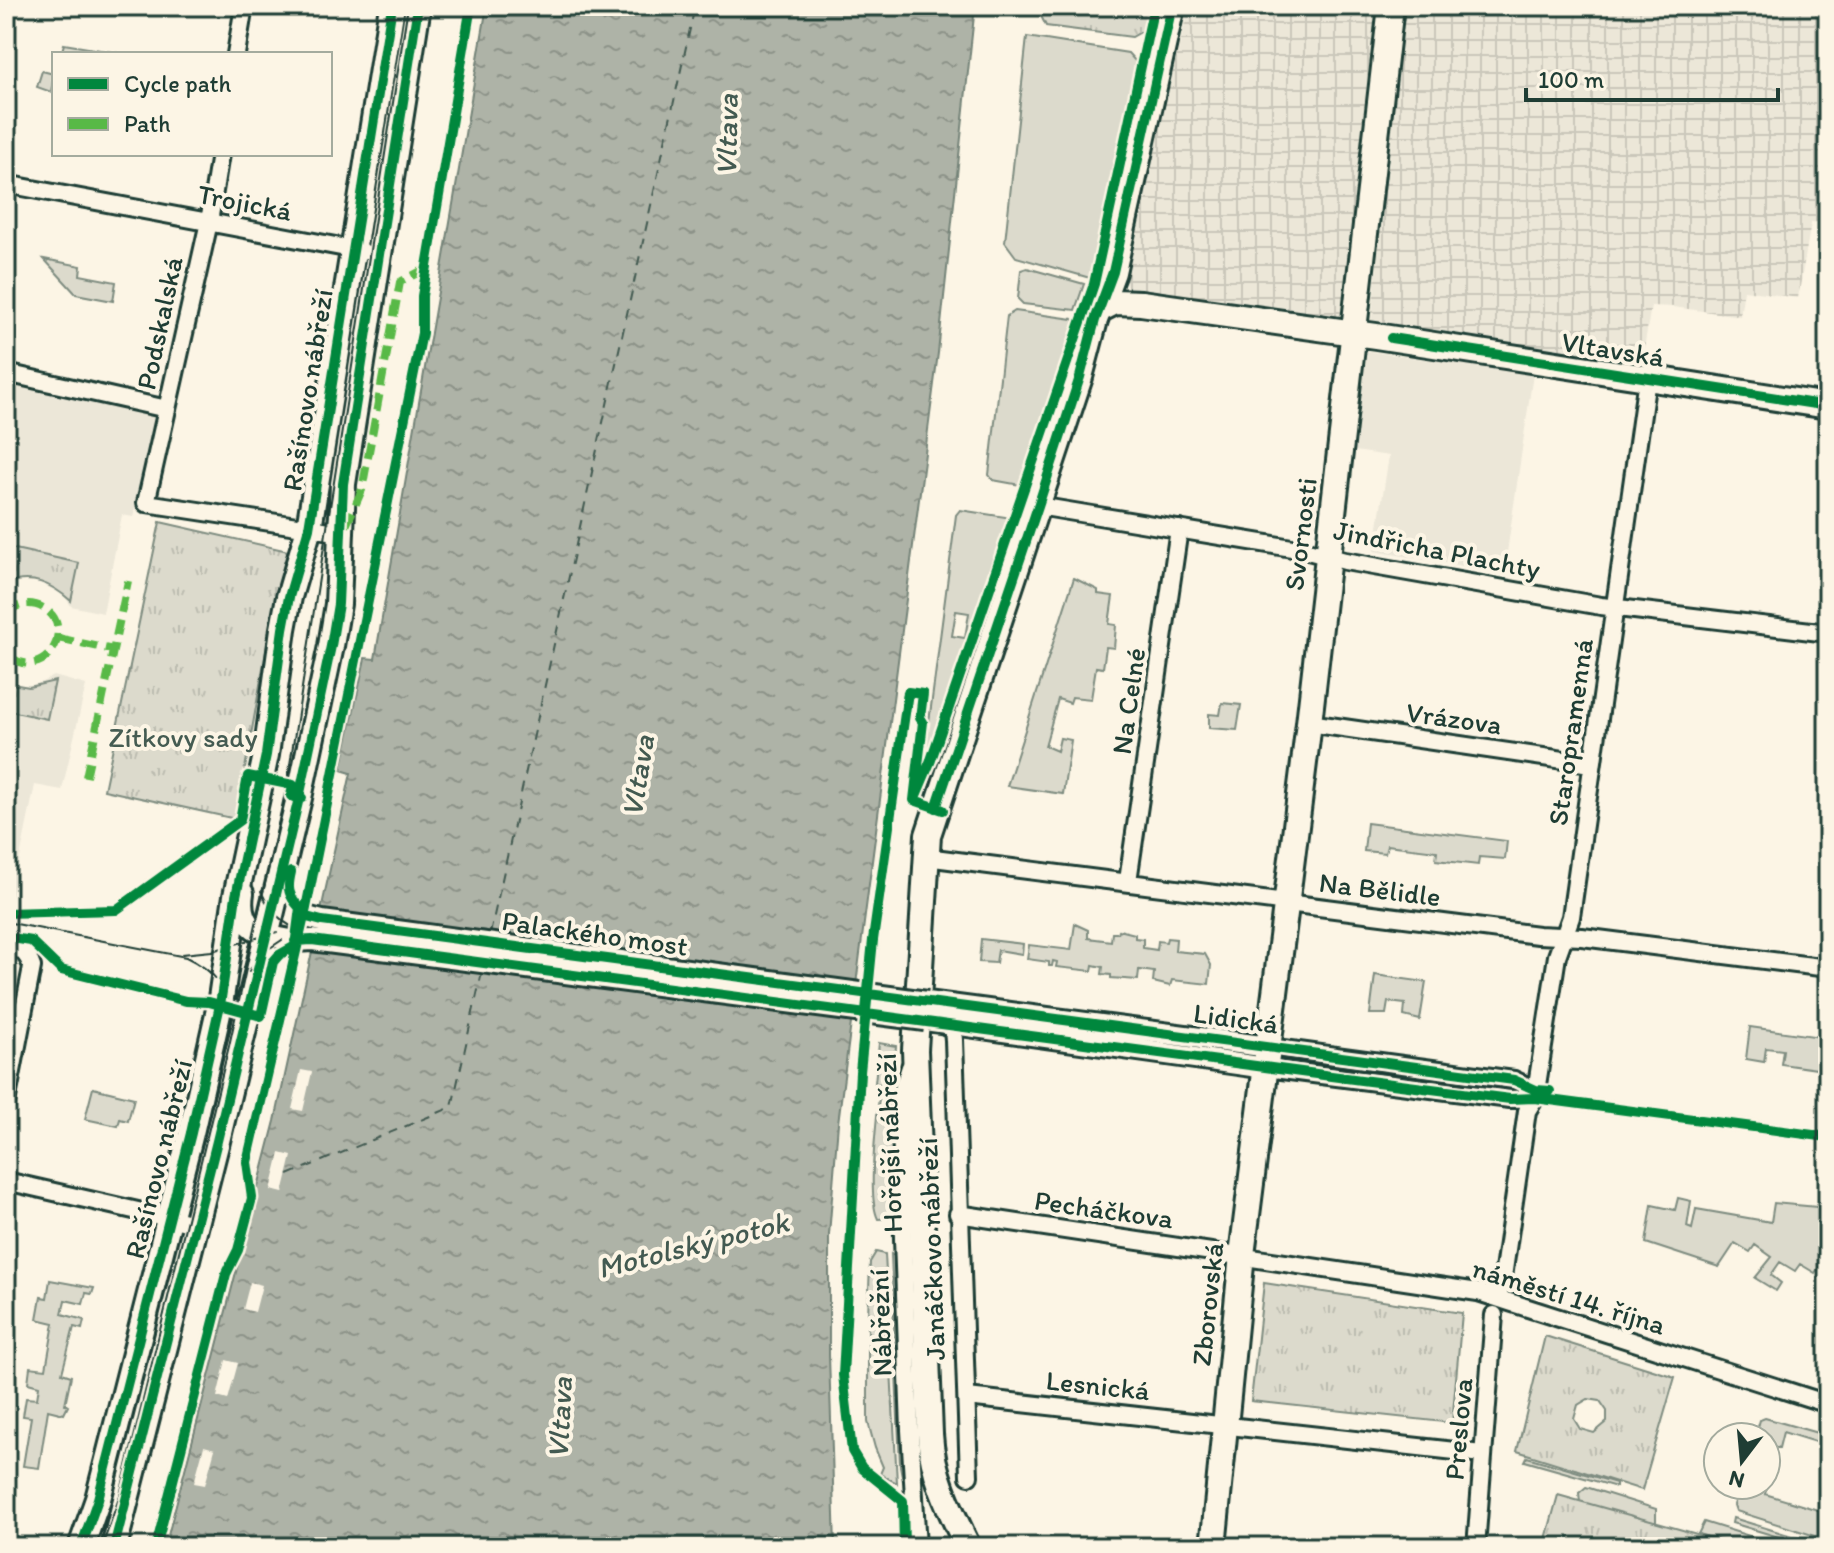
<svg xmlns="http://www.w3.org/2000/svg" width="1834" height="1553" viewBox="0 0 1834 1553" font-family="Itim,sans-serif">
<defs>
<pattern id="industrial-grid" width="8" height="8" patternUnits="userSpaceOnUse" patternTransform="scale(2)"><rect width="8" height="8" fill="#ece7d8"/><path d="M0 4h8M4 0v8" fill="none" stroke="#cac7ba"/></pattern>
<pattern id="park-tufts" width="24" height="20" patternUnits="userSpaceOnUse" patternTransform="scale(2)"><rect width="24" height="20" fill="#dcdacc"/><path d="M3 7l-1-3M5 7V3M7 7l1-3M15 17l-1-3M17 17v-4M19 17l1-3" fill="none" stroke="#bcbcb0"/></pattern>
<pattern id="water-ripples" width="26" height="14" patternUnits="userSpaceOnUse" patternTransform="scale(2)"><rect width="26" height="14" fill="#aeb3a7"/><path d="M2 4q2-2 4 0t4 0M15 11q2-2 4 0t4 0" fill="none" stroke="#8d9389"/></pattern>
</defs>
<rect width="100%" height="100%" fill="#fcf5e5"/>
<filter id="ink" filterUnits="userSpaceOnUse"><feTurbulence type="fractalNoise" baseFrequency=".0125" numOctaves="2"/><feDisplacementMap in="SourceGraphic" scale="16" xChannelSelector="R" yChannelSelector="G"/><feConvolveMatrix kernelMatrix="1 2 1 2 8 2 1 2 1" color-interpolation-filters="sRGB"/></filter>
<g filter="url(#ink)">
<path fill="#ece7d8" d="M 1367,351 L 1533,374 L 1504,573 L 1374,551 L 1389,456 L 1355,451 Z
M 6,376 L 162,411 L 133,517 L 122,515 L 103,613 L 71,606 L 64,595 L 38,582 L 23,581 L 6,586 Z
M 54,676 L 86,685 L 62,790 L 35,785 L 9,911 L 6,911 L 6,681 L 22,685 L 36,685 Z"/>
<path fill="url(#industrial-grid)" d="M 1189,6 L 1376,6 L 1360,145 L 1388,149 L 1406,6 L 1828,6 L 1828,220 L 1811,223 L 1798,298 L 1744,290 L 1740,316 L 1673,307 L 1651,306 L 1642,361 L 1371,324 L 1387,161 L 1359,157 L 1340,321 L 1131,293 L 1122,278 Z"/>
<path fill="#dcdacc" stroke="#7e8c80" stroke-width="2" fill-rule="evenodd" d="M 1027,37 L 1128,53 L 1137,63 L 1095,264 L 1090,278 L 1016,257 L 1005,242 Z
M 64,44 L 124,54 L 61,54 Z
M 42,71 L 54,74 L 51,92 L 37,87 Z
M 44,259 L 81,266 L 80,275 L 116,282 L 113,301 L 76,294 Z
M 1027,268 L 1084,284 L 1075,310 L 1023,304 L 1018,299 L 1021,270 Z
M 1015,311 L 1073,319 L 1077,323 L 1023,483 L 1020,485 L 993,480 L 989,475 L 1007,316 Z
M 960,510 L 1012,518 L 931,755 L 928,756 L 925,753 L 956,515 ZM 956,611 L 969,613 L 965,638 L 952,636 Z
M 1074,578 L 1098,590 L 1098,594 L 1113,596 L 1109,624 L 1116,625 L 1114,648 L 1106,647 L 1103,668 L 1096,667 L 1091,699 L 1072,697 L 1070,703 L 1058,699 L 1045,746 L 1057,751 L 1060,738 L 1071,740 L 1063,794 L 1007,786 Z
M 1222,703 L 1241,705 L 1237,730 L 1209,728 L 1209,714 L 1220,715 Z
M 1367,823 L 1507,841 L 1505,859 L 1479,857 L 1478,865 L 1436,860 L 1437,851 L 1387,845 L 1385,853 L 1364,851 Z
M 1075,924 L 1088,930 L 1088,938 L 1111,941 L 1112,933 L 1118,933 L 1119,930 L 1135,934 L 1135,938 L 1143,939 L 1143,948 L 1157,950 L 1158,941 L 1166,942 L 1167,938 L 1176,939 L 1175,951 L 1205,954 L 1211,965 L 1209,984 L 1172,980 L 1170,986 L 1153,982 L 1154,972 L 1139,970 L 1138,980 L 1111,978 L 1111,975 L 1102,974 L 1103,967 L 1093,965 L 1092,971 L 1056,967 L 1057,962 L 1053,961 L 1052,966 L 1049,966 L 1049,962 L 1027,959 L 1029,945 L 1071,950 Z
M 981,939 L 1023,944 L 1022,954 L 998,950 L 996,963 L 979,962 Z
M 1375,975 L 1426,982 L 1420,1020 L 1404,1016 L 1405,1004 L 1388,1002 L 1386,1014 L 1370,1014 Z
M 1750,1027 L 1821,1037 L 1817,1069 L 1781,1064 L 1783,1050 L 1766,1048 L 1764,1062 L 1746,1059 Z
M 879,1043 L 896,1046 L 888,1123 L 893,1131 L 895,1218 L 878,1219 C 866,1195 878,1114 880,1084 L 875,1083 Z
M 93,1088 L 134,1098 L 128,1121 L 120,1119 L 118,1126 L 85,1119 Z
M 1678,1198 L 1691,1201 L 1687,1227 L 1692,1229 L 1696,1209 L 1771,1222 L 1774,1203 L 1828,1208 L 1828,1271 L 1820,1266 L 1815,1273 L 1800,1264 L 1795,1271 L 1780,1262 L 1771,1275 L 1781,1283 L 1776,1291 L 1755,1278 L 1772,1257 L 1755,1245 L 1750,1252 L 1735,1243 L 1719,1267 L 1646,1243 L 1652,1205 L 1675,1210 Z
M 876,1252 L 885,1254 L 897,1483 L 880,1474 L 883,1467 L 875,1448 L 868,1422 L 868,1317 L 870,1262 Z
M 891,1254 L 896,1256 L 905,1479 L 903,1481 L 900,1466 Z
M 50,1280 L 94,1288 L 92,1294 L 86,1293 L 83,1304 L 65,1300 L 62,1314 L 84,1320 L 82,1329 L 74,1327 L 62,1373 L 71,1376 L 65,1404 L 68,1406 L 64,1414 L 48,1410 L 39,1468 L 23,1466 L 31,1417 L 23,1416 L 26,1398 L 37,1399 L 39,1386 L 28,1383 L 30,1367 L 46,1369 L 54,1323 L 37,1319 L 41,1297 L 47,1298 Z
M 1765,1418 L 1828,1436 L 1828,1446 L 1783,1432 L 1779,1448 L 1766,1448 L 1766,1437 L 1755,1437 L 1760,1420 Z
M 1527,1457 L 1616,1483 L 1616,1487 L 1525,1461 Z
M 1766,1478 L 1769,1479 L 1765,1494 L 1828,1513 L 1828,1540 L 1736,1511 L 1734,1505 L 1740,1485 L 1766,1485 Z
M 1586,1487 L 1656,1509 L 1656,1523 L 1580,1502 L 1579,1493 Z
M 1733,1518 L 1828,1547 L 1812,1547 L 1732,1523 Z
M 1704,1522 L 1785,1547 L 1743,1547 L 1698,1534 Z"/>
<path fill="url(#park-tufts)" stroke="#7e8c80" stroke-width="2" fill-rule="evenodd" d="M 1041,6 L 1149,6 L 1144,30 L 1132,37 L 1046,26 L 1040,14 Z
M 160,522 L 288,551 L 275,601 L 236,819 L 104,790 Z
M 6,547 L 79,563 L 71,601 C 52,584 32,574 6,584 Z
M 55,681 L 47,719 L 6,710 L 6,683 L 29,687 Z
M 1264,1283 L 1462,1313 L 1452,1423 L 1251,1401 Z
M 1545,1336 L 1675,1377 L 1642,1490 L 1517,1451 ZM 1588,1399 L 1600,1401 L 1607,1411 L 1607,1422 L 1594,1433 L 1580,1429 L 1574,1419 L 1578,1405 Z
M 1558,1495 L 1743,1547 L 1563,1547 L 1564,1540 L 1546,1539 Z"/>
<path fill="url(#water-ripples)" stroke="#758479" stroke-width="2" d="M 487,6 L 975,6 L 938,353 L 838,1123 L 829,1235 L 829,1355 L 835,1547 L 165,1547 L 275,1121 L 351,773 L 341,770 L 365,658 L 375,659 Z"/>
<path fill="#fcf5e5" d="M 301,1070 L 312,1072 L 303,1111 L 292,1109 Z
M 280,1153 L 292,1156 L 283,1193 L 271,1190 Z
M 250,1282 L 262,1285 L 255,1312 L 243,1309 Z
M 226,1360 L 238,1363 L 228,1400 L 217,1397 Z
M 204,1446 L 215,1449 L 205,1485 L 194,1483 Z"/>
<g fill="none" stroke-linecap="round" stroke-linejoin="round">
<path stroke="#435a51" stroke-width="2" stroke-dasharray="10 8" stroke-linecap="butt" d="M 490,934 L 695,6
M 288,1175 L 452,1107 L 482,972"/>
<defs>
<path id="minor" d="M 236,54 L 244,6
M 220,154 L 209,222 L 146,503 L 343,533
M 6,184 L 362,251
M 6,373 L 167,409
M 1038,506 L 1304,550 L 1345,561 L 1601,606 L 1828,633
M 1309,723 L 1591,764
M 926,857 L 1538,935 L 1582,937 L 1828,968
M 1128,881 L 1179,529
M 6,945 C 21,948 27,952 32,967 L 6,1103
M 944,1024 L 953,1030 L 954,1040 L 969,1476
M 1269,1047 L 1514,1080 L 1536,1090
M 910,1067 L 901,1095 L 903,1239 L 910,1430 L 917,1547
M 1266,1068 L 1510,1099 L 1535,1098
M 6,1181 L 195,1224
M 958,1214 L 1478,1292 L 1828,1404
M 1498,1297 L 1503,1277 L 1527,1111 L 1535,1098 L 1557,956 L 1571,917 L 1647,379
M 967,1397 L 1482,1454
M 1476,1547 L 1494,1315"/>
<path id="tertiary" d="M 243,893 C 237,932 264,935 295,941
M 927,1002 L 1269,1047
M 925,1020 L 1266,1068"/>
<path id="secondary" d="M 1099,310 L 1115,302 L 1141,303 L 1376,336 L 1828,406
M 81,1547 L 98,1499 L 191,1133 L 220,1005 L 236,896 L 266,755 L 283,629 L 289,597 L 309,528 L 392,6
M 114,1547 L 217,1141 L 299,798 L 331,646 L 338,604 L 343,484 L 418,6
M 968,1547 C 950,1510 932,1475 930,1434 L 915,1050 L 928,835 L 1080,377 L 1095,320 L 1113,272 L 1172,6
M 1213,1547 L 1242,1255 L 1309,723 L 1391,6"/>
</defs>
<use href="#minor" stroke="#1f3d34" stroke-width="22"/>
<use href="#tertiary" stroke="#1f3d34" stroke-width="26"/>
<use href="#secondary" stroke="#1f3d34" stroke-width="30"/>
<use href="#minor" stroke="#fcf5e5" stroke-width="16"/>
<use href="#tertiary" stroke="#fcf5e5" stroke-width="20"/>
<use href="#secondary" stroke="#fcf5e5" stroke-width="24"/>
<path stroke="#1f3d34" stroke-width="2" d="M 261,891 C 272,918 292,930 319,938
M 6,922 L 186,957 C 213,970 229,987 231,1018
M 182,954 L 212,951 L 277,932
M 249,971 L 261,954 L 282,940
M 102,1547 L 120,1495 L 229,1046 L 287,784 L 408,6"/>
<defs>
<path id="tertiary-bridge" d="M 299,915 L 322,921 L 927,1002
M 295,941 L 312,940 L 925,1020"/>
</defs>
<use href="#tertiary-bridge" stroke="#1f3d34" stroke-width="26" stroke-linecap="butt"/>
<use href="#tertiary-bridge" stroke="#fcf5e5" stroke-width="20"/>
<path stroke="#58b947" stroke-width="8" stroke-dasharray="16 8" stroke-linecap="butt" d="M 346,526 L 362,490 L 400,282 L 427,268
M 6,614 C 14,606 25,602 36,605 C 82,619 47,689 6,654
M 58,638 L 113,650
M 86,777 L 128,581"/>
<defs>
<path id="cycleway" d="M 1391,338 L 1828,406
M 936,808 L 1038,506 L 1080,377 L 1095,320 L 1113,272 L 1172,6
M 943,810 L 914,800 L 931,760 L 1094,284 L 1154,6
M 6,913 L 116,910 L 240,820 L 248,776 L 293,785 L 291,796 L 302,798
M 299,915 L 322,921 L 1514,1080 L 1536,1090 L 1550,1091
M 6,937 L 31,941 L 61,970 L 186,1001 L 209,1002 L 261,1016 L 273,962 L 279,955 L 295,946 L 300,908 C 288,895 287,889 291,872
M 295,941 L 312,940 L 1361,1080 L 1510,1099 L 1535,1098 L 1828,1137
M 81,1547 L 98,1499 L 191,1133 L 220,1005 L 236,896 L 266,755 L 283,629 L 289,597 L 309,528 L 392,6
M 114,1547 L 217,1141 L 299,798 L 331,646 L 338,604 L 343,484 L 418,6
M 156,1547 L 226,1274 L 238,1250 L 252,1198 L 247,1162 L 306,908 L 422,333 L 422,296 L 471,6
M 904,1547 L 903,1501 L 862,1468 L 852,1451 L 843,1375 L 860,1072 L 873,940 L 908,692 L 923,694 L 920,718 L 923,722 L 914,800"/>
</defs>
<use href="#cycleway" stroke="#fcf5e5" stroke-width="15"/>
<use href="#cycleway" stroke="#00873e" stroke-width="10"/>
</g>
</g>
<g text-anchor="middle" stroke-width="8" stroke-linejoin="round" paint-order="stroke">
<g font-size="28" fill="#1f3d34" stroke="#fcf5e5">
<text transform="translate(245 202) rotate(11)" y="10">Trojická</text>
<text transform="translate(159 323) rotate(-78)" y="10">Podskalská</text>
<text transform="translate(1613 349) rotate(9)" y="10">Vltavská</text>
<text transform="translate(307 390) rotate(-81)" y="10">Rašínovo nábřeží</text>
<text transform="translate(1300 534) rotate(-83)" y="10">Svornosti</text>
<text transform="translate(1437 549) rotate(11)" y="10">Jindřicha Plachty</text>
<text transform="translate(1128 701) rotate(-82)" y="10">Na Celné</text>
<text transform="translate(1454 718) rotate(8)" y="10">Vrázova</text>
<text transform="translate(1570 732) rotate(-82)" y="10">Staropramenná</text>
<text transform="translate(1380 889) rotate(7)" y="10">Na Bělidle</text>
<text transform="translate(595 933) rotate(8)" y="10">Palackého most</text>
<text transform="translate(1236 1018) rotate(8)" y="10">Lidická</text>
<text transform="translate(889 1143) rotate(-92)" y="10">Hořejší nábřeží</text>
<text transform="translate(158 1159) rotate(-76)" y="10">Rašínovo nábřeží</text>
<text transform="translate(1104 1209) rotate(8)" y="10">Pecháčkova</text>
<text transform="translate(931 1249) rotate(-92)" y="10">Janáčkovo nábřeží</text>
<text transform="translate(1569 1296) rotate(17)" y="10">náměstí 14. října</text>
<text transform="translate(1207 1304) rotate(-84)" y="10">Zborovská</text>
<text transform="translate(880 1323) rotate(-92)" y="10">Nábřežní</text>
<text transform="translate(1098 1385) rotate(6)" y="10">Lesnická</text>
<text transform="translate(1458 1429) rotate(-85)" y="10">Preslova</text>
</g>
<g font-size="28" fill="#455c52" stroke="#fcf5e5">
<text x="183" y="747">Zítkovy sady</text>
</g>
<g font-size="30" font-style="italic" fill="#435a51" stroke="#fcf5e5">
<text transform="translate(727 135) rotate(-89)" y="10">Vltava</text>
<text transform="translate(638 776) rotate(-81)" y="10">Vltava</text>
<text transform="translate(693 1245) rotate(-14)" y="10">Motolský potok</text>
<text transform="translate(560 1418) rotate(-87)" y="10">Vltava</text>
</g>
</g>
<rect width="1834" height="1553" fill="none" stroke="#fcf5e5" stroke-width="32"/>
<rect x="16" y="16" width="1802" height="1521" fill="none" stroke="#1f3d34" stroke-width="3" filter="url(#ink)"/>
<rect x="52" y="52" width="280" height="104" fill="#fcf5e5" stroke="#a4ab9e" stroke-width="2"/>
<rect x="68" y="78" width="40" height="12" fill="#00873e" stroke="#a4ab9e" stroke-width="2"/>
<text x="124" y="92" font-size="24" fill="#1f3d34">Cycle path</text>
<rect x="68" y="118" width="40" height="12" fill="#58b947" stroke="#a4ab9e" stroke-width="2"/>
<text x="124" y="132" font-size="24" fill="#1f3d34">Path</text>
<g transform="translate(1742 1461) rotate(196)"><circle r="38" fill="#fcf5e5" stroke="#a4ab9e" stroke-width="2"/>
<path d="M0-6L14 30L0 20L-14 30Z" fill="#1f3d34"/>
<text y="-12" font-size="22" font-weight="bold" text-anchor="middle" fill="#1f3d34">N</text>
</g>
<path d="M1526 88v12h252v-12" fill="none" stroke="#1f3d34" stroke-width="4"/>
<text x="1538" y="88" font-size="24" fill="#1f3d34" stroke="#fcf5e5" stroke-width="6" paint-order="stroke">100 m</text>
</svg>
